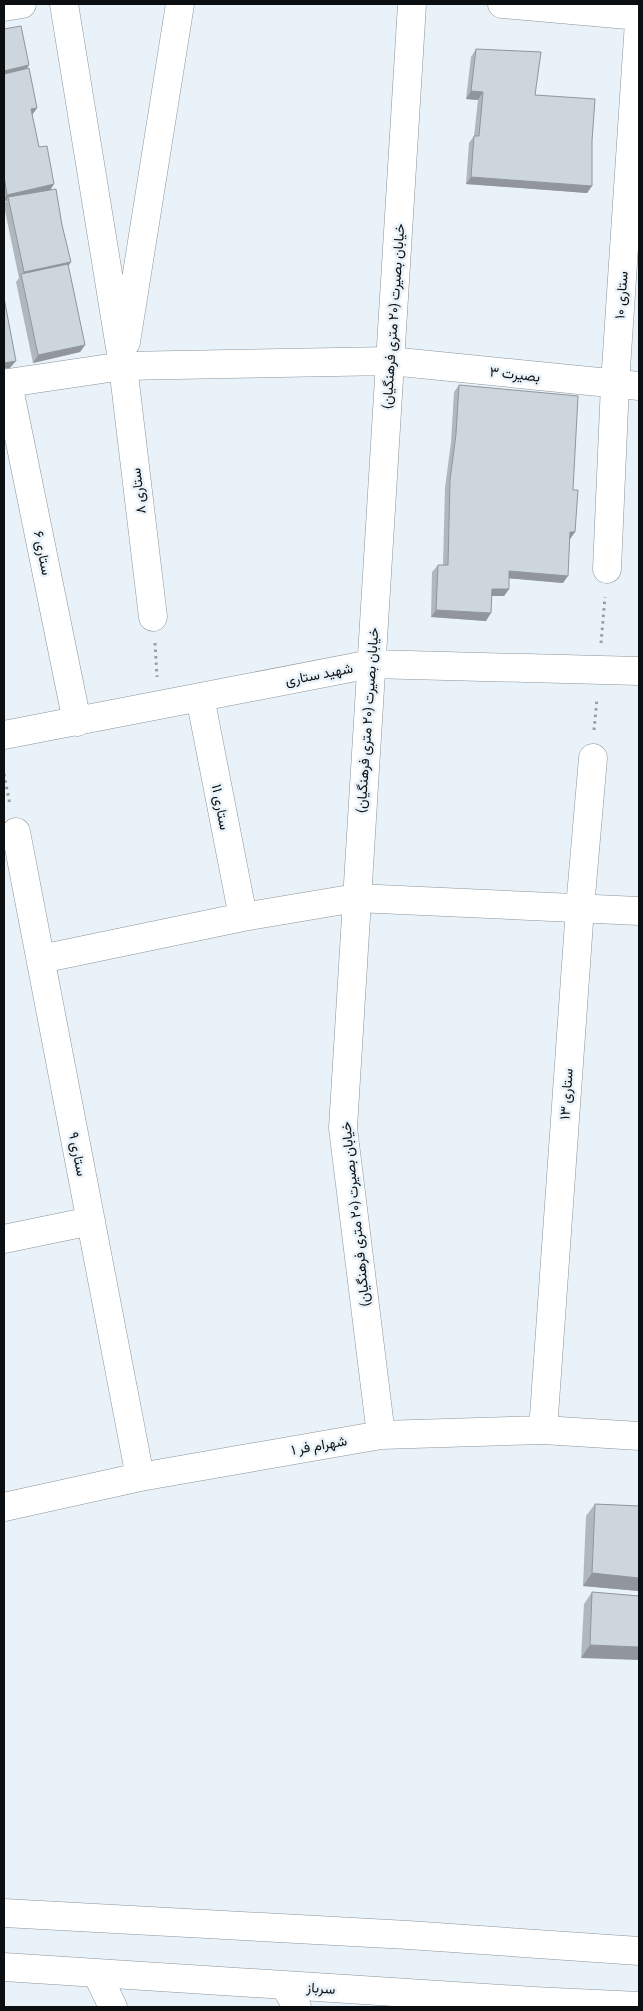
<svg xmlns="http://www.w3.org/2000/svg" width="643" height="2011" viewBox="0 0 643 2011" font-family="'Archivo Narrow',Vazirmatn,sans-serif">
<rect width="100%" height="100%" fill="#e8f2f8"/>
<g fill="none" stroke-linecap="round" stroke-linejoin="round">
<defs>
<path id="street" d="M 64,4 L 123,366 L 153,617
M 502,4 L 639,16
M 4,7 L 22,4
M 126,342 L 180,4
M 607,569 L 615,384 L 639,22
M 200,697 L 243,917
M 77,722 L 8,383 L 123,366 L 390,361 L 639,386
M 4,735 L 371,664 L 639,671
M 16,832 L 140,1477
M 41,959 L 243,917 L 356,898 L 639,911
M 4,1239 L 91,1221
M 543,1430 L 580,908 L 593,758
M 381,1435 L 343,1128 L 412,4
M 4,1507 L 140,1477 L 381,1435 L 543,1430 L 639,1436
M 97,1974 L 113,2007
M 285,1986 L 297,2007"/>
<path id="secondary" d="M 4,1913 L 408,1935 L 639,1951
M 4,1967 L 533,2001 L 639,2006"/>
</defs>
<use href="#street" stroke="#8b949a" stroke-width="29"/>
<use href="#secondary" stroke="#8b949a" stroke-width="29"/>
<path stroke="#979fa3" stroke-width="3" stroke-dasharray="2.5 4" stroke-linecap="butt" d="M 155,643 L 157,677
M 601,643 L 605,597
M 594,730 L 597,699
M 4,774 L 10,805"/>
<use href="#street" stroke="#fff" stroke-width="28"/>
<use href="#secondary" stroke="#fff" stroke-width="28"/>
</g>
<path fill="#b0b8be" d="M 4,29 L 27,69 L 37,108 L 32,115 L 39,147 L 54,184 L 50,190 L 62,225 L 71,262 L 68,266 L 85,345 L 80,352 L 33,363 L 16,282 L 19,278 L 4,206 L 4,204 L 6,201 L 4,201 Z
M 476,49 L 535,95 L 592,141 L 592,186 L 587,193 L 466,184 L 469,143 L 474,136 L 478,100 L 466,99 L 471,57 Z
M 459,385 L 573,490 L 575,532 L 570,539 L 563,583 L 509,578 L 509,589 L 504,596 L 492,596 L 486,621 L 431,617 L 432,572 L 438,565 L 443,565 L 445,488 L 451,442 L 454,392 Z
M 595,1504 L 639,1506 L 639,1591 L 583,1586 L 586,1516 Z
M 592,1592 L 639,1596 L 581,1658 L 584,1604 Z"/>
<path fill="#90969b" d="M 29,65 L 24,73 L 4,77 L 4,71 Z
M 471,91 L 483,92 L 478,100 L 466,99 Z
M 37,108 L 32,115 L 31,109 Z
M 471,177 L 592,186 L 587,193 L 466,184 Z
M 54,184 L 49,192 L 8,197 L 6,201 L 4,201 L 4,199 L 7,195 Z
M 71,262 L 66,269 L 22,276 L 24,272 Z
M 85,345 L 80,352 L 33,363 L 38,355 Z
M 16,361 L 10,368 L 4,369 L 4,363 Z
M 570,532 L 575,532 L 570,539 Z
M 509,571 L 568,576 L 563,583 L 504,578 Z
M 492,589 L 509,589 L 504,596 L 487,596 Z
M 436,610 L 491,613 L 486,621 L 431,617 Z
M 592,1573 L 639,1578 L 639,1591 L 583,1586 Z
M 590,1645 L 639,1647 L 639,1660 L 581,1658 Z"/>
<path fill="#cdd6dd" stroke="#90969b" d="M 21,26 L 29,65 L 4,71 L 4,29 Z
M 476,49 L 541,52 L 535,95 L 595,99 L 592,141 L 592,186 L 471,177 L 474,136 L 479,136 L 483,92 L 471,91 Z
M 29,68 L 37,108 L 31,109 L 39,147 L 47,146 L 54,184 L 7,195 L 4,176 L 4,74 Z
M 56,189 L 62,225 L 71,262 L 24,272 L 8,197 Z
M 68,264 L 85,345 L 38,355 L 21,274 Z
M 4,298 L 16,361 L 4,363 Z
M 459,385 L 578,396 L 573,490 L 578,490 L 575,532 L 570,532 L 568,576 L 509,571 L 509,589 L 492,589 L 491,613 L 436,610 L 438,565 L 448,565 L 450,480 L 456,434 Z
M 595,1504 L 639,1506 L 639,1578 L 592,1573 Z
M 592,1592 L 639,1596 L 639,1647 L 590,1645 Z"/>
<g text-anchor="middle" stroke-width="5" stroke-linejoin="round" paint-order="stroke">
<g font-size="14" fill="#0b0f11" stroke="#e8f2f8">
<text transform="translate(621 295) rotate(-86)" y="5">ستاری ۱۰</text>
<text transform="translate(393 316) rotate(-86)" y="5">خیابان بصیرت (۲۰ متری فرهنگیان)</text>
<text transform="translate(515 374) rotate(6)" y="5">بصیرت ۳</text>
<text transform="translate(138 491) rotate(-97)" y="5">ستاری ۸</text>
<text transform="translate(43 553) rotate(79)" y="5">ستاری ۶</text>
<text transform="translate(319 674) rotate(-11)" y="5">شهید ستاری</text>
<text transform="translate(367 720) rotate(-86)" y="5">خیابان بصیرت (۲۰ متری فرهنگیان)</text>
<text transform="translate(221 807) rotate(79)" y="5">ستاری ۱۱</text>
<text transform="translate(566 1094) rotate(-86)" y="5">ستاری ۱۳</text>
<text transform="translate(78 1154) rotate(79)" y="5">ستاری ۹</text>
<text transform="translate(355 1214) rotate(-96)" y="5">خیابان بصیرت (۲۰ متری فرهنگیان)</text>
<text transform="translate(319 1445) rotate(-10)" y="5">شهرام فر ۱</text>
<text transform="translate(321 1988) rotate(4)" y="5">سرباز</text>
</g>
</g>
<rect width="643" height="2011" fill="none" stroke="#0b0f11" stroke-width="10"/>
</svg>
